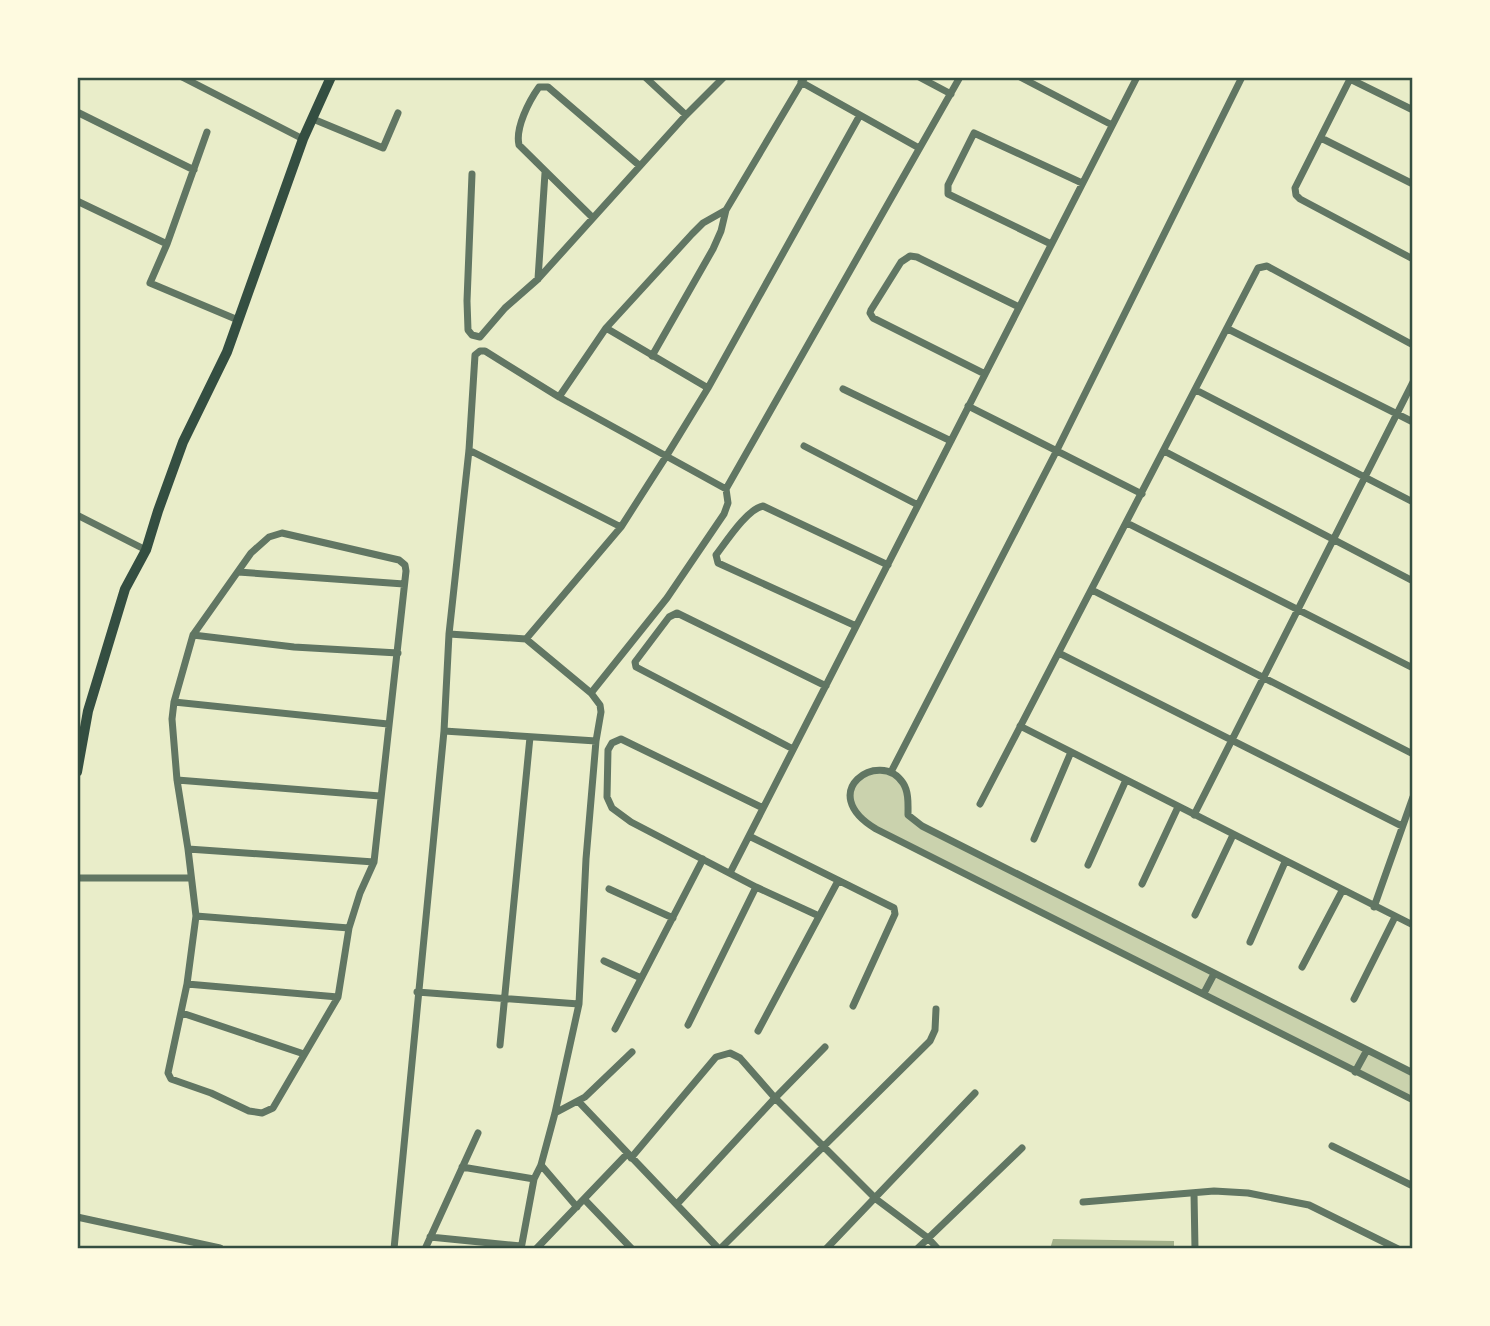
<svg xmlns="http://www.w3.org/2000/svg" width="1490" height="1326" viewBox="0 0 1490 1326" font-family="Rubik,sans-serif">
<rect width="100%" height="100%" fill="#e9edc9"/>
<path fill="#cad2ad" d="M 883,770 L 903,783 L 912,820 L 1413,1073 L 1413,1101 L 895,839 L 855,813 L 852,790 L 860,776 Z"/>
<path fill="#a3b18a" d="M 1053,1239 L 1174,1241 L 1174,1249 L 1050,1249 Z"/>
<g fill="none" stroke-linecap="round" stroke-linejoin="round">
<path stroke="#617663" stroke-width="7" d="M 182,77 L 303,139
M 645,77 L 686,115
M 919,77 L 951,94
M 1020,77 L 1112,125
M 1351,77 L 1295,188 L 1296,195 L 1300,199 L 1413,259
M 1350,79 L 1413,110
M 801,82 L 919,148
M 77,112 L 194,170
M 313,119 L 383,148 L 398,113
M 207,132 L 167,244 L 150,283 L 238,320
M 1321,138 L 1413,184
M 472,174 L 467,301 L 468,330 L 472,335 L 480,337 L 505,308 L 538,279 L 686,115 L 724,77
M 77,201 L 167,244
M 593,218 L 519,145 C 515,128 529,101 539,87 L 548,87 L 640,166
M 1051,244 L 948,194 L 948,185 L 974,133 L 1082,183
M 538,279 L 545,173
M 606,328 L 708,388
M 1228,329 L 1413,422
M 652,356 L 713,249 L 721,231 L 726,210 L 805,77
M 985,374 L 873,318 L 870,313 L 871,310 L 901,262 L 910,256 L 917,257 L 1019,307
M 843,389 L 951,441
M 1196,390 L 1413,502
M 559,397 L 606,328 L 692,234 L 703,223 L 726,210
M 968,406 L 1142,494
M 804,446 L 918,505
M 469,450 L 621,527
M 1164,451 L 1413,581
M 77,515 L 146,550
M 1127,523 L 1413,668
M 282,533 L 399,560 L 405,565 L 406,571 L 374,862 L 360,893 L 349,928 L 338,997 L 273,1108 L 262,1113 L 249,1111 L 211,1093 L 171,1079 L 168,1073 L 187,984 L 196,916 L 188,849 L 177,780 L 172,719 L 174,702 L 193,635 L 251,553 L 269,537 Z
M 238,572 L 404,584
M 1092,590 L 1413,754
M 856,626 L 718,563 L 716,555 C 726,542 747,509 763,506 L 888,565
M 449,634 L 526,639 L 621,527 L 667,455 L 708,388 L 860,115
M 193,635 L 294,647 L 398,653
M 1059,653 L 1402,826
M 591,693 L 667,598 L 724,514 L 728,503 L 726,489 L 960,77
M 174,702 L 388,724
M 1020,726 L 1413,925
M 444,731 L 596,741
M 793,749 L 636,667 L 635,662 L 669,617 L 677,613 L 826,686
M 891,772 L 1057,450 L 1242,77
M 177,780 L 380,796
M 980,804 L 1258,268 L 1267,266 L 1413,345
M 763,808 L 621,739 L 612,743 L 608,750 L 607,797 L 612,808 L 631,822 L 756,887 L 819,916
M 1194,815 L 1413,382
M 749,836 L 894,908 L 895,914 L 853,1006
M 1034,839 L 1071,752
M 188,849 L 374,862
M 1088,865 L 1126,780
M 730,873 L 1137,77
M 77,878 L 191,878
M 1142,884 L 1178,807
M 609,889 L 673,918
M 1374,907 L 1413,797
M 1195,915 L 1233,835
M 196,916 L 349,928
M 1250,942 L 1285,862
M 604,961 L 641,978
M 1302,967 L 1342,891
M 187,984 L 338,997
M 417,992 L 579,1004
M 1204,993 L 1214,974
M 1354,999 L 1395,917
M 182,1013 L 304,1054
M 688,1025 L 756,887
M 615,1029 L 703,859
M 758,1031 L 838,881
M 500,1045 L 530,737
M 1355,1072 L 1367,1050
M 1413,1073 L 922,826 L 908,815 C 908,805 909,792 903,783 C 880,748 814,792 876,829 L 1413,1100
M 578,1101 L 719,1249
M 555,1113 L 585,1097 L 632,1052
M 1332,1146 L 1413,1186
M 631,1158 L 716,1057 L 730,1053 L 740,1058 L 775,1098 L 876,1199 L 928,1238 L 938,1249
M 541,1165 L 577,1207
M 462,1167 L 534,1179
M 1194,1193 L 1195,1249
M 584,1199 L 632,1249
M 1083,1202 L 1214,1191 L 1248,1193 L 1309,1205 L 1398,1249
M 677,1204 L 775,1098 L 825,1047
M 77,1217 L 220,1248
M 430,1237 L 521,1246
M 394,1249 L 444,731 L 449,634 L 469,450 L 475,355 L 480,351 L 485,351 L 559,397 L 726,489
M 425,1249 L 478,1133
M 521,1249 L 534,1179 L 541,1165 L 555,1113 L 579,1004 L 586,859 L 596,741 L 601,712 L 600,705 L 591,693 L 526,639
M 536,1249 L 627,1154
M 720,1249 L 930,1041 L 935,1030 L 936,1009
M 826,1249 L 975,1093
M 917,1249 L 1022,1148"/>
<path stroke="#344e41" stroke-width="10" d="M 77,772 L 88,711 L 125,589 L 146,550 L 158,511 L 183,442 L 227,352 L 303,139 L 331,77"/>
</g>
<rect width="1490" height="1326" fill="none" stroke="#fefae0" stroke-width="158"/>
<rect x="79" y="79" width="1332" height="1168" fill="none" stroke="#344e41" stroke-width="2.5"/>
</svg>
